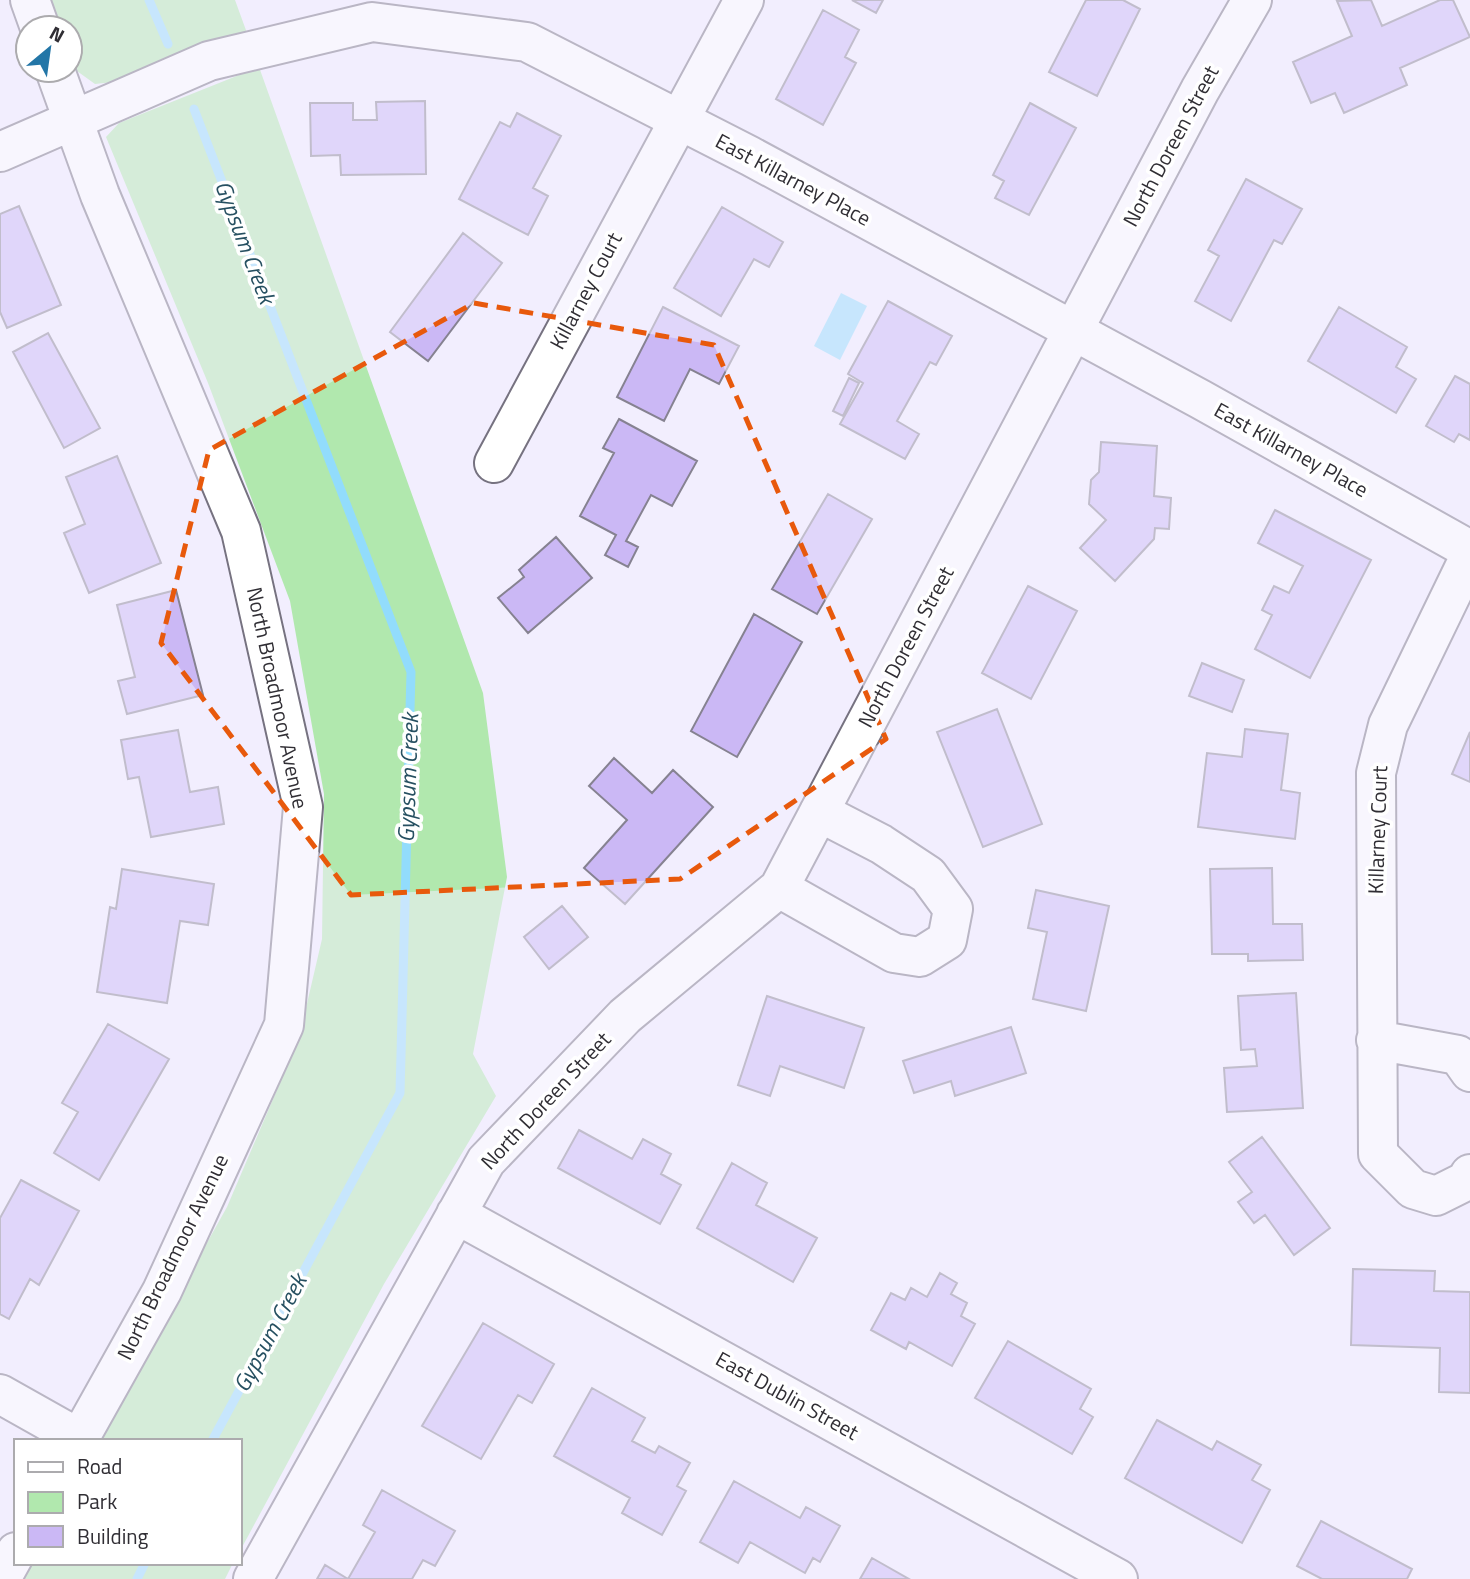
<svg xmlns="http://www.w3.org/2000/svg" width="1470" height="1579" viewBox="0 0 1470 1579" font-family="'Titillium Web',sans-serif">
<rect width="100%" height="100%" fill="#f2eefe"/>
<path fill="#b1e8ae" d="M 46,0 L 235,0 L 247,33 L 123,81 L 95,84 L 70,66 L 70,28 L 57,28 Z
M 259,67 L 483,693 L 507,877 L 473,1054 L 496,1096 L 384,1284 L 240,1551 L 240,1441 L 96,1441 L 227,1207 L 299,1038 L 322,939 L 324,794 L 290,601 L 208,383 L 106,137 L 119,123 Z
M 28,1563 L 233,1563 L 225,1579 L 19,1579 Z"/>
<path fill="#92dcfc" d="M 841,293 L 867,306 L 840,360 L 814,346 Z"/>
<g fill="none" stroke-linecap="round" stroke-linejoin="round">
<path stroke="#92dcfc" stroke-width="9" d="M 149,0 L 168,44
M 194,109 L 411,672 L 400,1093 L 212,1441
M 137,1579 L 145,1563"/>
</g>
<path fill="#cbb8f5" stroke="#868291" stroke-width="2" d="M 852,0 L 883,0 L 876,13 Z
M 1086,0 L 1123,0 L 1140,9 L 1097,96 L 1049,72 Z
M 1371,0 L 1382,26 L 1440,0 L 1453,0 L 1470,37 L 1400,68 L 1407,85 L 1344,113 L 1335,93 L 1311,103 L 1293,62 L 1352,36 L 1337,1 Z
M 823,10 L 859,30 L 845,57 L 856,63 L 823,125 L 776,99 Z
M 425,101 L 426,174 L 341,175 L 340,155 L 311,156 L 310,103 L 353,103 L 353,120 L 377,120 L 376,102 Z
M 1030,103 L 1076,128 L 1029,215 L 995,198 L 1004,181 L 993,175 Z
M 517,113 L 561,136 L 533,188 L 548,196 L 528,235 L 459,199 L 500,122 L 510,127 Z
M 1246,179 L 1302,209 L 1282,244 L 1274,240 L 1231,321 L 1195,301 L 1219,256 L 1208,250 Z
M 19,206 L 61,305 L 7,328 L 0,312 L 0,214 Z
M 722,207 L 783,242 L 769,267 L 754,259 L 721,316 L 674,288 Z
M 463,233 L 502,263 L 428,361 L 390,332 Z
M 888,301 L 952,336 L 936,365 L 930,362 L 897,421 L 919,434 L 905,459 L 840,424 L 863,383 L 848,374 Z
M 663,307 L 739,346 L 719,384 L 690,369 L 664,421 L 617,397 Z
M 1339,307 L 1407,347 L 1396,367 L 1416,379 L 1396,413 L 1308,361 Z
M 48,333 L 100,428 L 64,448 L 13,352 Z
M 1455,376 L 1470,384 L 1470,440 L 1459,434 L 1454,442 L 1426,426 Z
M 849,378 L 859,383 L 843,416 L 833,411 Z
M 619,419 L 697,461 L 672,506 L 651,495 L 626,541 L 638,547 L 628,567 L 605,555 L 616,535 L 580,516 L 614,453 L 603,448 Z
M 1101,442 L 1157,446 L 1154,496 L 1171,498 L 1169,529 L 1155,528 L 1154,539 L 1115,581 L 1080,548 L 1106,520 L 1089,504 L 1091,480 L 1099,472 Z
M 117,456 L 161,563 L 89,593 L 64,533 L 85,524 L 66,477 Z
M 828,494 L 872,519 L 817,614 L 772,589 Z
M 1275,510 L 1371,560 L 1310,678 L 1255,649 L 1272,615 L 1262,610 L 1274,586 L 1289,593 L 1303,566 L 1258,543 Z
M 556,537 L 592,578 L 528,633 L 498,598 L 524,577 L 519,570 Z
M 1028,586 L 1077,611 L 1031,699 L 982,673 Z
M 176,590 L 203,695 L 127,714 L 118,681 L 135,677 L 117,605 Z
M 754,614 L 802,642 L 737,757 L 691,731 Z
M 1202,663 L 1244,680 L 1232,712 L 1189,696 Z
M 997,709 L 1042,824 L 983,847 L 937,732 Z
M 1245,729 L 1288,734 L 1281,790 L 1300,793 L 1295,839 L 1198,827 L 1207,753 L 1242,757 Z
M 178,730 L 190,792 L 218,787 L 224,824 L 151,837 L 139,777 L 128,779 L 121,740 Z
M 1470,732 L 1470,782 L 1452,774 Z
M 614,758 L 652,793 L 673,770 L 713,807 L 625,904 L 584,868 L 627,820 L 589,786 Z
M 1272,868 L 1273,924 L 1302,924 L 1303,960 L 1248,961 L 1248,954 L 1212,954 L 1210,869 Z
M 122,869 L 214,884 L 208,925 L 180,921 L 167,1003 L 97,992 L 110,907 L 116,909 Z
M 1036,890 L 1109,906 L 1086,1011 L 1033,999 L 1047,932 L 1028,928 Z
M 562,906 L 588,937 L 549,969 L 524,937 Z
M 1296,993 L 1303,1108 L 1227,1112 L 1224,1068 L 1257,1066 L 1255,1049 L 1241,1050 L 1238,996 Z
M 767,996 L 864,1028 L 844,1088 L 780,1066 L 770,1096 L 738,1085 Z
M 108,1024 L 169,1059 L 99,1180 L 54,1153 L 78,1112 L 62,1103 Z
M 1011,1027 L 1026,1073 L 955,1096 L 951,1081 L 914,1093 L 903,1061 Z
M 579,1130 L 632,1159 L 643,1139 L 671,1154 L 661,1174 L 681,1185 L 660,1224 L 558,1168 Z
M 1262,1137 L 1330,1228 L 1294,1255 L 1265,1215 L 1254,1223 L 1238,1202 L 1252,1192 L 1229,1162 Z
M 732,1163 L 767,1183 L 756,1205 L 817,1238 L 793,1282 L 697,1228 Z
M 21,1180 L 79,1211 L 39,1285 L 30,1279 L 9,1319 L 0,1314 L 0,1218 Z
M 1353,1269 L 1435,1271 L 1434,1291 L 1470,1292 L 1470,1393 L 1439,1392 L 1440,1348 L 1351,1345 Z
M 940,1273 L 957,1283 L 951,1294 L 967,1303 L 961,1316 L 975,1324 L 952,1366 L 909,1342 L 906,1349 L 871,1330 L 891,1293 L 905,1300 L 911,1288 L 927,1297 Z
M 483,1323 L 554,1364 L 532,1403 L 518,1395 L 481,1459 L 422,1426 Z
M 1008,1341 L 1091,1389 L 1080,1409 L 1093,1417 L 1072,1454 L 975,1398 Z
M 592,1388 L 645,1418 L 632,1441 L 655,1453 L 659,1446 L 690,1463 L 677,1486 L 686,1491 L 662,1535 L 622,1513 L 630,1498 L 554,1456 Z
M 1157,1420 L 1212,1450 L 1217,1441 L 1261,1465 L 1252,1480 L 1270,1490 L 1242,1543 L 1125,1478 Z
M 734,1481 L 800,1518 L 806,1507 L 840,1526 L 820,1562 L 813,1558 L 805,1573 L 750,1542 L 738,1563 L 700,1542 Z
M 382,1490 L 455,1531 L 435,1566 L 423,1560 L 412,1579 L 317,1579 L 325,1565 L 348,1579 L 375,1532 L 363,1525 Z
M 1321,1521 L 1412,1569 L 1407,1579 L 1322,1579 L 1297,1566 Z
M 872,1558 L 909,1579 L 860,1579 Z"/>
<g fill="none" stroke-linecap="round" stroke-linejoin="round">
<defs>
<path id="minor" d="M 30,0 L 40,28
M 55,70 L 100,195 L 241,531 L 303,807 L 284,1025 L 162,1291 L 78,1441
M 0,152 L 209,61 L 372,22 L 527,42 L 750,156 L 1200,399 L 1470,550
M 494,463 L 744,0
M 1470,556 L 1388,725 L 1376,773 L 1378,1154 L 1413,1189 L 1436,1196 L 1466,1181 L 1470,1174
M 779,888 L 894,953 L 920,957 L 947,940 L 953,909 L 928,875 L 881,844 L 819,812
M 1376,1040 L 1458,1055 L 1470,1072
M 456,1214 L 1118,1579
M 0,1394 L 80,1439
M 1,1579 L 16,1552
M 253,1579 L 486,1161 L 625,1016 L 779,888 L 1200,90 L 1252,0"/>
</defs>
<use href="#minor" stroke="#767280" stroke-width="42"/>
<use href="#minor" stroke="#fff" stroke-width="38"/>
</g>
<path d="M0 0H1470V1579H0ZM 474,303 L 714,345 L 886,739 L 680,879 L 351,895 L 161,643 L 209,450 Z" fill="#f2eefe" fill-opacity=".55" fill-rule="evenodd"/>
<path fill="none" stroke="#e8590c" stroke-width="5" stroke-dasharray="14 9" stroke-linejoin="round" d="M 474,303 L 714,345 L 886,739 L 680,879 L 351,895 L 161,643 L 209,450 Z"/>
<g text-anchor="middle" stroke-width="7" stroke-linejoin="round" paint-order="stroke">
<g font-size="21" fill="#302e34" stroke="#fff">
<text transform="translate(1171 146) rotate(-62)" y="7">North Doreen Street</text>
<text transform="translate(793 180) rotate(28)" y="7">East Killarney Place</text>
<text transform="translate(586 291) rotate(-62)" y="7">Killarney Court</text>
<text transform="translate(1291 450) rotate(29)" y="7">East Killarney Place</text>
<text transform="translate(906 647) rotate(-62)" y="7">North Doreen Street</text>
<text transform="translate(277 698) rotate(78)" y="7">North Broadmoor Avenue</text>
<text transform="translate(1378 830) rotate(-88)" y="7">Killarney Court</text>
<text transform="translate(546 1101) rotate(-47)" y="7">North Doreen Street</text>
<text transform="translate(173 1257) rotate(-64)" y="7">North Broadmoor Avenue</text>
<text transform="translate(787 1396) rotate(29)" y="7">East Dublin Street</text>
</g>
<g font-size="23" font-style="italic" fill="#265061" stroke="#fff">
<text transform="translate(245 242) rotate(69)" y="8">Gypsum Creek</text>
<text transform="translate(408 778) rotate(-88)" y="8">Gypsum Creek</text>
<text transform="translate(270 1333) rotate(-62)" y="8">Gypsum Creek</text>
</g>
</g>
<rect x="14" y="1439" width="228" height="126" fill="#ffffff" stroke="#acabae" stroke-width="2"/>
<rect x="28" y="1462" width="35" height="10" fill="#ffffff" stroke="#acabae" stroke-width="2"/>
<text x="77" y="1474" font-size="21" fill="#302e34">Road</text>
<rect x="28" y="1492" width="35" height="21" fill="#b1e8ae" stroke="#acabae" stroke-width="2"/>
<text x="77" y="1509" font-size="21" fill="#302e34">Park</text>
<rect x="28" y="1526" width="35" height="21" fill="#cbb8f5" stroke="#acabae" stroke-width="2"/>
<text x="77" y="1544" font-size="21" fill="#302e34">Building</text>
<g transform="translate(49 49) rotate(29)"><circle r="33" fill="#ffffff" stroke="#acabae" stroke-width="2"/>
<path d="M0-5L12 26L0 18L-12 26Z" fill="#2376a7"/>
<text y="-10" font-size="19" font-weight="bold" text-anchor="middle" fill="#302e34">N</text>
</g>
</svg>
